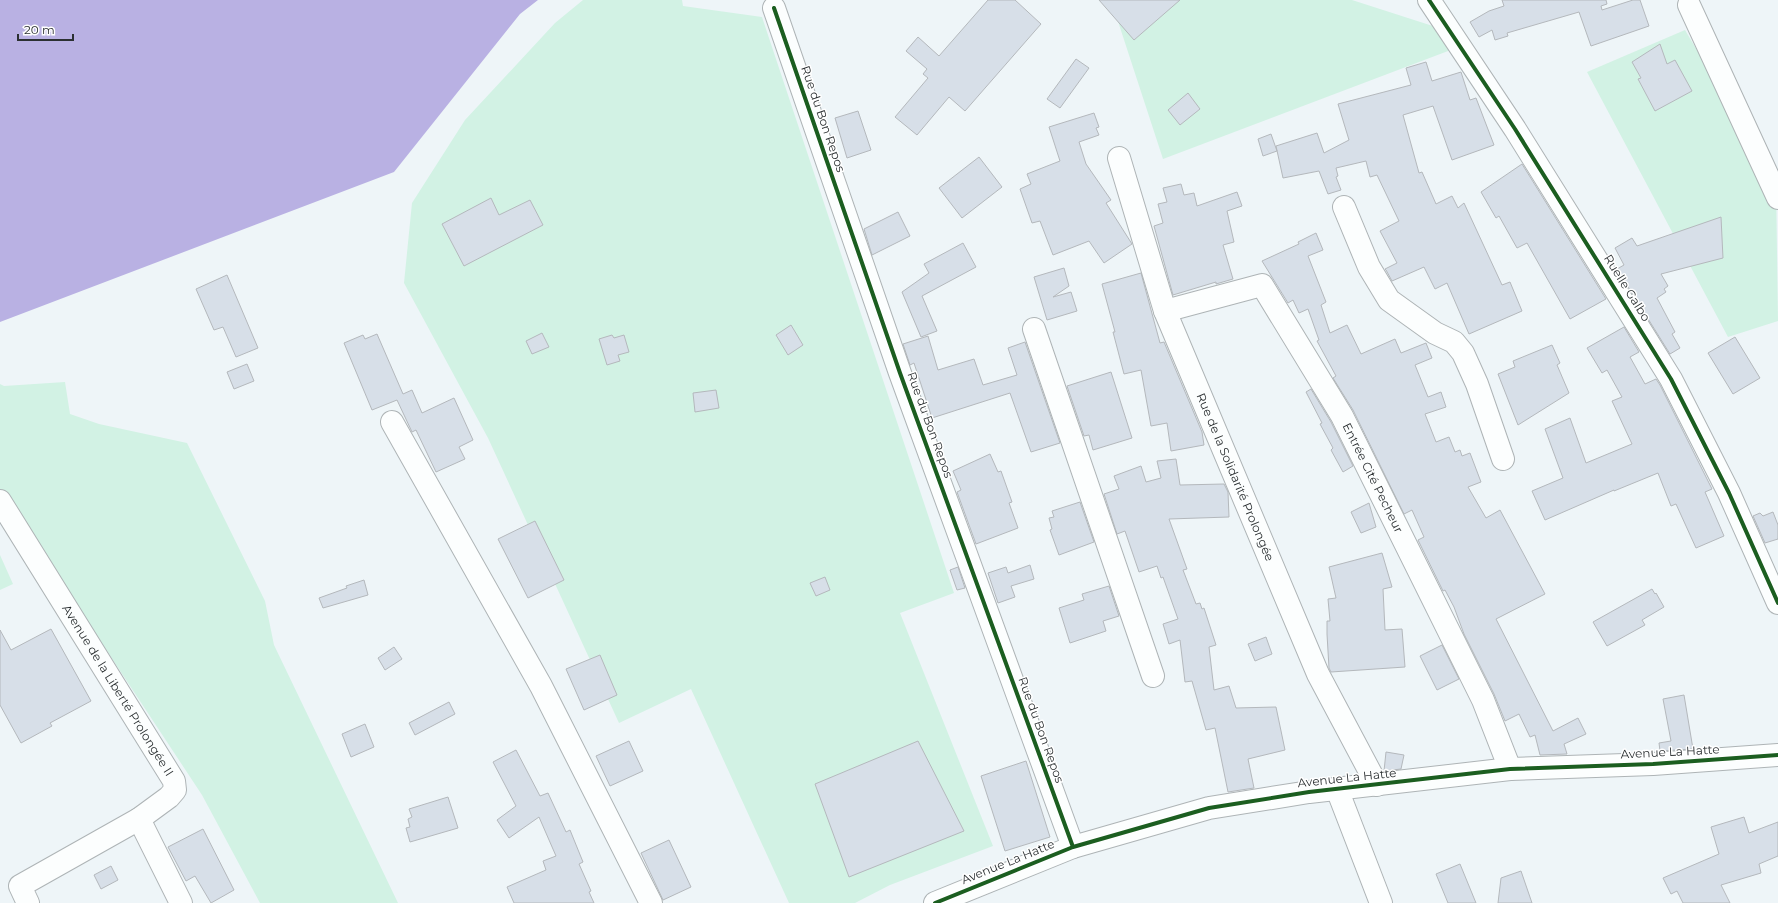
<svg xmlns="http://www.w3.org/2000/svg" width="1778" height="903" viewBox="0 0 1778 903" font-family="Montserrat,sans-serif">
<rect width="100%" height="100%" fill="#eef5f8"/>
<path fill="#d2f2e4" d="M 583,0 L 682,0 L 683,6 L 762,17 L 954,593 L 900,613 L 993,846 L 890,885 L 855,903 L 789,903 L 691,689 L 619,723 L 488,438 L 404,283 L 412,203 L 465,120 L 555,23 Z
M 1111,0 L 1352,0 L 1439,28 L 1456,48 L 1163,159 Z
M 1685,30 L 1776,183 L 1778,321 L 1728,337 L 1587,72 Z
M 65,382 L 70,414 L 99,424 L 187,443 L 265,601 L 274,645 L 398,903 L 260,903 L 202,795 L 0,489 L 0,384 L 4,386 Z
M 0,555 L 13,584 L 0,590 Z"/>
<path fill="#b9b1e3" d="M 0,0 L 538,0 L 520,14 L 394,172 L 0,322 Z"/>
<path fill="#d7dfe8" stroke="#b4b8bc" d="M 988,0 L 1015,0 L 1041,24 L 965,111 L 949,97 L 917,135 L 895,117 L 928,78 L 923,74 L 927,69 L 906,51 L 918,37 L 939,56 Z
M 1099,0 L 1180,0 L 1134,40 Z
M 1502,0 L 1606,0 L 1607,4 L 1601,6 L 1602,10 L 1633,0 L 1640,0 L 1649,26 L 1591,46 L 1579,12 L 1507,33 L 1508,36 L 1495,40 L 1492,30 L 1479,37 L 1470,22 L 1489,11 L 1504,6 Z
M 1660,44 L 1667,64 L 1675,60 L 1692,91 L 1655,111 L 1638,79 L 1641,78 L 1632,62 Z
M 1076,59 L 1089,68 L 1060,108 L 1047,99 Z
M 1426,62 L 1432,81 L 1461,72 L 1470,100 L 1476,98 L 1494,145 L 1452,160 L 1433,106 L 1403,115 L 1419,173 L 1422,172 L 1436,204 L 1452,196 L 1458,208 L 1464,203 L 1502,285 L 1510,282 L 1522,311 L 1469,334 L 1447,283 L 1435,289 L 1424,267 L 1392,281 L 1386,270 L 1385,269 L 1397,263 L 1380,231 L 1399,221 L 1377,175 L 1370,177 L 1366,161 L 1336,168 L 1338,176 L 1336,177 L 1341,190 L 1328,194 L 1319,171 L 1283,178 L 1276,146 L 1317,133 L 1324,153 L 1349,140 L 1338,104 L 1411,85 L 1406,68 Z
M 1188,93 L 1200,109 L 1180,125 L 1168,110 Z
M 858,111 L 871,150 L 847,158 L 835,118 Z
M 1094,113 L 1099,127 L 1096,128 L 1099,135 L 1079,142 L 1086,164 L 1111,200 L 1106,203 L 1132,244 L 1104,263 L 1089,241 L 1053,255 L 1040,221 L 1032,223 L 1020,189 L 1031,184 L 1027,174 L 1060,161 L 1049,127 Z
M 1271,134 L 1277,151 L 1263,156 L 1258,139 Z
M 979,157 L 1002,187 L 962,218 L 939,188 Z
M 1522,164 L 1606,299 L 1570,319 L 1527,243 L 1517,248 L 1499,216 L 1496,218 L 1481,192 Z
M 1181,184 L 1184,195 L 1194,193 L 1197,206 L 1237,192 L 1242,206 L 1227,211 L 1234,242 L 1223,245 L 1233,279 L 1216,284 L 1216,282 L 1173,295 L 1154,226 L 1163,223 L 1158,204 L 1167,202 L 1163,188 Z
M 491,198 L 499,215 L 530,200 L 543,225 L 464,266 L 442,224 Z
M 898,212 L 910,236 L 872,255 L 864,229 Z
M 1721,217 L 1723,258 L 1661,274 L 1668,286 L 1664,289 L 1666,292 L 1657,298 L 1675,332 L 1672,334 L 1680,348 L 1670,354 L 1617,269 L 1624,265 L 1615,248 L 1632,238 L 1637,246 Z
M 1316,233 L 1323,250 L 1308,256 L 1326,302 L 1321,305 L 1330,333 L 1347,325 L 1361,354 L 1395,339 L 1401,353 L 1426,343 L 1432,358 L 1415,365 L 1428,397 L 1441,392 L 1446,407 L 1425,414 L 1436,442 L 1449,437 L 1455,452 L 1460,450 L 1462,456 L 1470,453 L 1481,482 L 1468,487 L 1486,518 L 1500,510 L 1545,594 L 1496,619 L 1553,731 L 1578,718 L 1586,734 L 1564,744 L 1567,754 L 1540,755 L 1535,735 L 1530,737 L 1519,714 L 1505,721 L 1494,694 L 1464,634 L 1454,607 L 1445,590 L 1443,591 L 1418,540 L 1424,537 L 1412,510 L 1404,514 L 1353,410 L 1333,378 L 1336,376 L 1317,341 L 1319,340 L 1308,309 L 1299,313 L 1293,300 L 1288,303 L 1262,261 L 1299,244 L 1298,242 Z
M 963,243 L 976,267 L 922,296 L 937,331 L 921,337 L 902,292 L 929,273 L 924,264 Z
M 1064,268 L 1069,286 L 1053,297 L 1071,292 L 1077,311 L 1047,320 L 1034,277 Z
M 1141,273 L 1160,343 L 1164,342 L 1202,432 L 1204,445 L 1171,451 L 1167,423 L 1151,426 L 1141,370 L 1124,374 L 1113,332 L 1115,332 L 1102,284 Z
M 227,275 L 258,348 L 236,357 L 223,327 L 214,330 L 196,289 Z
M 791,325 L 803,345 L 788,355 L 776,335 Z
M 1624,327 L 1639,352 L 1630,357 L 1645,384 L 1656,379 L 1660,385 L 1712,489 L 1705,492 L 1724,536 L 1696,548 L 1676,504 L 1671,506 L 1658,473 L 1614,491 L 1614,490 L 1545,520 L 1532,491 L 1563,478 L 1545,429 L 1570,418 L 1586,463 L 1632,444 L 1612,401 L 1622,397 L 1607,370 L 1602,373 L 1587,348 Z
M 542,333 L 549,347 L 532,354 L 526,341 Z
M 377,334 L 403,394 L 412,390 L 422,413 L 454,398 L 473,440 L 459,447 L 465,459 L 436,472 L 416,430 L 412,432 L 397,400 L 372,410 L 344,343 L 363,335 L 365,339 Z
M 612,335 L 614,338 L 624,335 L 629,352 L 618,355 L 620,361 L 607,365 L 599,339 Z
M 928,336 L 938,370 L 974,359 L 983,385 L 1017,375 L 1008,348 L 1025,342 L 1060,443 L 1031,452 L 1010,393 L 932,418 L 914,363 L 910,365 L 903,344 Z
M 1735,337 L 1760,378 L 1733,394 L 1708,353 Z
M 1552,345 L 1560,363 L 1557,365 L 1569,393 L 1518,425 L 1498,374 L 1515,367 L 1513,361 Z
M 247,364 L 254,381 L 234,389 L 227,372 Z
M 1111,372 L 1132,438 L 1093,450 L 1089,435 L 1084,436 L 1067,386 Z
M 1311,389 L 1331,422 L 1353,466 L 1343,472 L 1331,450 L 1333,448 L 1320,424 L 1322,423 L 1306,392 Z
M 716,390 L 719,408 L 695,412 L 693,393 Z
M 990,454 L 998,472 L 1001,471 L 1012,502 L 1009,503 L 1018,528 L 976,544 L 957,492 L 961,490 L 953,471 Z
M 1176,459 L 1180,485 L 1224,484 L 1228,492 L 1229,517 L 1169,519 L 1187,569 L 1183,570 L 1196,604 L 1200,603 L 1202,609 L 1204,608 L 1216,645 L 1209,647 L 1214,690 L 1229,686 L 1236,708 L 1276,707 L 1285,750 L 1248,759 L 1254,788 L 1228,792 L 1215,728 L 1206,730 L 1192,681 L 1185,682 L 1180,640 L 1169,644 L 1163,624 L 1178,619 L 1163,577 L 1161,578 L 1157,566 L 1139,572 L 1125,531 L 1117,534 L 1104,494 L 1119,489 L 1114,476 L 1141,466 L 1146,482 L 1161,478 L 1157,461 Z
M 1080,502 L 1094,542 L 1059,555 L 1050,530 L 1052,529 L 1049,518 L 1054,517 L 1052,511 Z
M 1369,503 L 1376,527 L 1361,533 L 1351,512 Z
M 1773,512 L 1778,525 L 1778,539 L 1765,543 L 1753,516 L 1760,513 L 1763,516 Z
M 535,521 L 564,580 L 528,598 L 498,539 Z
M 1382,553 L 1392,587 L 1383,589 L 1385,630 L 1402,629 L 1405,667 L 1331,672 L 1329,668 L 1327,634 L 1327,621 L 1330,621 L 1328,599 L 1336,598 L 1329,567 Z
M 1030,565 L 1034,579 L 1011,586 L 1015,597 L 998,603 L 988,573 L 1006,567 L 1008,573 Z
M 958,567 L 965,588 L 957,590 L 950,570 Z
M 825,577 L 830,590 L 816,596 L 810,583 Z
M 364,580 L 368,595 L 323,608 L 319,598 L 347,588 L 346,586 Z
M 1109,586 L 1119,616 L 1103,621 L 1106,631 L 1070,643 L 1059,608 L 1084,600 L 1082,594 Z
M 1652,589 L 1655,594 L 1656,593 L 1664,607 L 1642,620 L 1645,625 L 1607,646 L 1593,622 Z
M 51,629 L 91,701 L 50,723 L 52,726 L 21,743 L 0,705 L 0,630 L 11,650 Z
M 1266,637 L 1272,654 L 1255,661 L 1248,644 Z
M 1442,645 L 1459,679 L 1437,690 L 1420,656 Z
M 394,647 L 402,659 L 385,670 L 378,658 Z
M 600,655 L 617,695 L 584,710 L 566,669 Z
M 1684,695 L 1693,749 L 1660,751 L 1659,743 L 1671,741 L 1663,699 Z
M 449,702 L 455,714 L 415,735 L 409,723 Z
M 365,724 L 374,747 L 351,757 L 342,734 Z
M 629,741 L 643,771 L 610,786 L 596,756 Z
M 918,741 L 964,831 L 849,877 L 815,784 Z
M 516,750 L 540,796 L 548,793 L 566,832 L 570,830 L 583,862 L 579,864 L 591,891 L 589,892 L 594,903 L 514,903 L 507,887 L 546,870 L 543,861 L 556,856 L 539,817 L 509,838 L 497,820 L 516,806 L 493,762 Z
M 1386,752 L 1404,755 L 1401,769 L 1384,771 Z
M 1026,761 L 1050,837 L 1005,851 L 981,776 Z
M 448,797 L 458,828 L 410,842 L 406,828 L 410,827 L 408,819 L 412,817 L 409,809 Z
M 1744,817 L 1749,833 L 1778,822 L 1778,856 L 1759,864 L 1761,873 L 1721,885 L 1730,903 L 1683,903 L 1677,891 L 1671,894 L 1663,878 L 1719,854 L 1711,827 Z
M 203,829 L 234,890 L 211,903 L 195,876 L 186,881 L 168,847 Z
M 669,840 L 691,887 L 663,900 L 641,853 Z
M 1460,864 L 1476,903 L 1448,903 L 1436,874 Z
M 111,866 L 118,880 L 101,889 L 94,875 Z
M 1521,871 L 1532,903 L 1498,903 L 1501,878 Z"/>
<g fill="none" stroke-linecap="round" stroke-linejoin="round">
<defs>
<g id="minor">
<path d="M 1429,0 L 1515,129 L 1671,379 L 1729,493 L 1778,603"/>
<path d="M 1689,5 L 1778,198"/>
<path d="M 774,8 L 900,373 L 1073,847"/>
<path id="s1" d="M 1119,158 L 1165,311 L 1318,674 L 1377,785"/>
<path d="M 1344,207 L 1369,267 L 1389,300 L 1435,333 L 1454,342 L 1463,353 L 1477,384 L 1503,459"/>
<path id="s2" d="M 1165,311 L 1262,285 L 1342,416 L 1483,700 L 1510,769"/>
<path d="M 1034,329 L 1153,676"/>
<path d="M 392,422 L 541,686 L 651,903"/>
<path id="s3" d="M 0,501 L 174,781 L 175,790 L 169,797 L 139,819 L 20,886 L 28,903"/>
<path d="M 1337,789 L 1381,903"/>
<path d="M 139,819 L 181,903"/>
<path d="M 935,903 L 1073,847 L 1209,808 L 1309,792 L 1510,769 L 1653,764 L 1778,755"/>
</g>
</defs>
<use href="#minor" stroke="#aeb4b6" stroke-width="24"/>
<use href="#minor" stroke="#fcfefe" stroke-width="22"/>
<defs>
<path id="cycleway" d="M 1429,0 L 1515,129 L 1671,379 L 1729,493 L 1778,603
M 774,8 L 900,373 L 1073,847
M 935,903 L 1073,847 L 1209,808 L 1309,792 L 1510,769 L 1653,764 L 1778,755"/>
</defs>
<use href="#cycleway" stroke="#fff" stroke-width="6"/>
<use href="#cycleway" stroke="#1b5e20" stroke-width="4"/>
</g>
<g text-anchor="middle" stroke-width="3" stroke-linejoin="round" paint-order="stroke">
<g font-size="12" fill="#2b3032" stroke="#fff">
<text transform="translate(823 119) rotate(71)" y="4">Rue du Bon Repos</text>
<text transform="translate(1627 288) rotate(58)" y="4">Ruelle Galbo</text>
<text transform="translate(930 425) rotate(70)" y="4">Rue du Bon Repos</text>
<text dy="4" stroke="none"><textPath href="#s1" startOffset="340">Rue de la Solidarité Prolongée</textPath></text>
<text dy="4" stroke="none"><textPath href="#s2" startOffset="323">Entrée Cité Pecheur</textPath></text>
<text dy="4" stroke="none"><textPath href="#s3" startOffset="223">Avenue de la Liberté Prolongée II</textPath></text>
<text transform="translate(1041 730) rotate(70)" y="4">Rue du Bon Repos</text>
<text transform="translate(1670 752) rotate(-3)" y="4">Avenue La Hatte</text>
<text transform="translate(1347 778) rotate(-6)" y="4">Avenue La Hatte</text>
<text transform="translate(1008 862) rotate(-22)" y="4">Avenue La Hatte</text>
</g>
</g>
<path d="M18 34v6h55v-6" fill="none" stroke="#2b3032" stroke-width="2"/>
<text x="24" y="34" font-size="12" fill="#2b3032" stroke="#ffffff" stroke-width="3" paint-order="stroke">20 m</text>
</svg>
